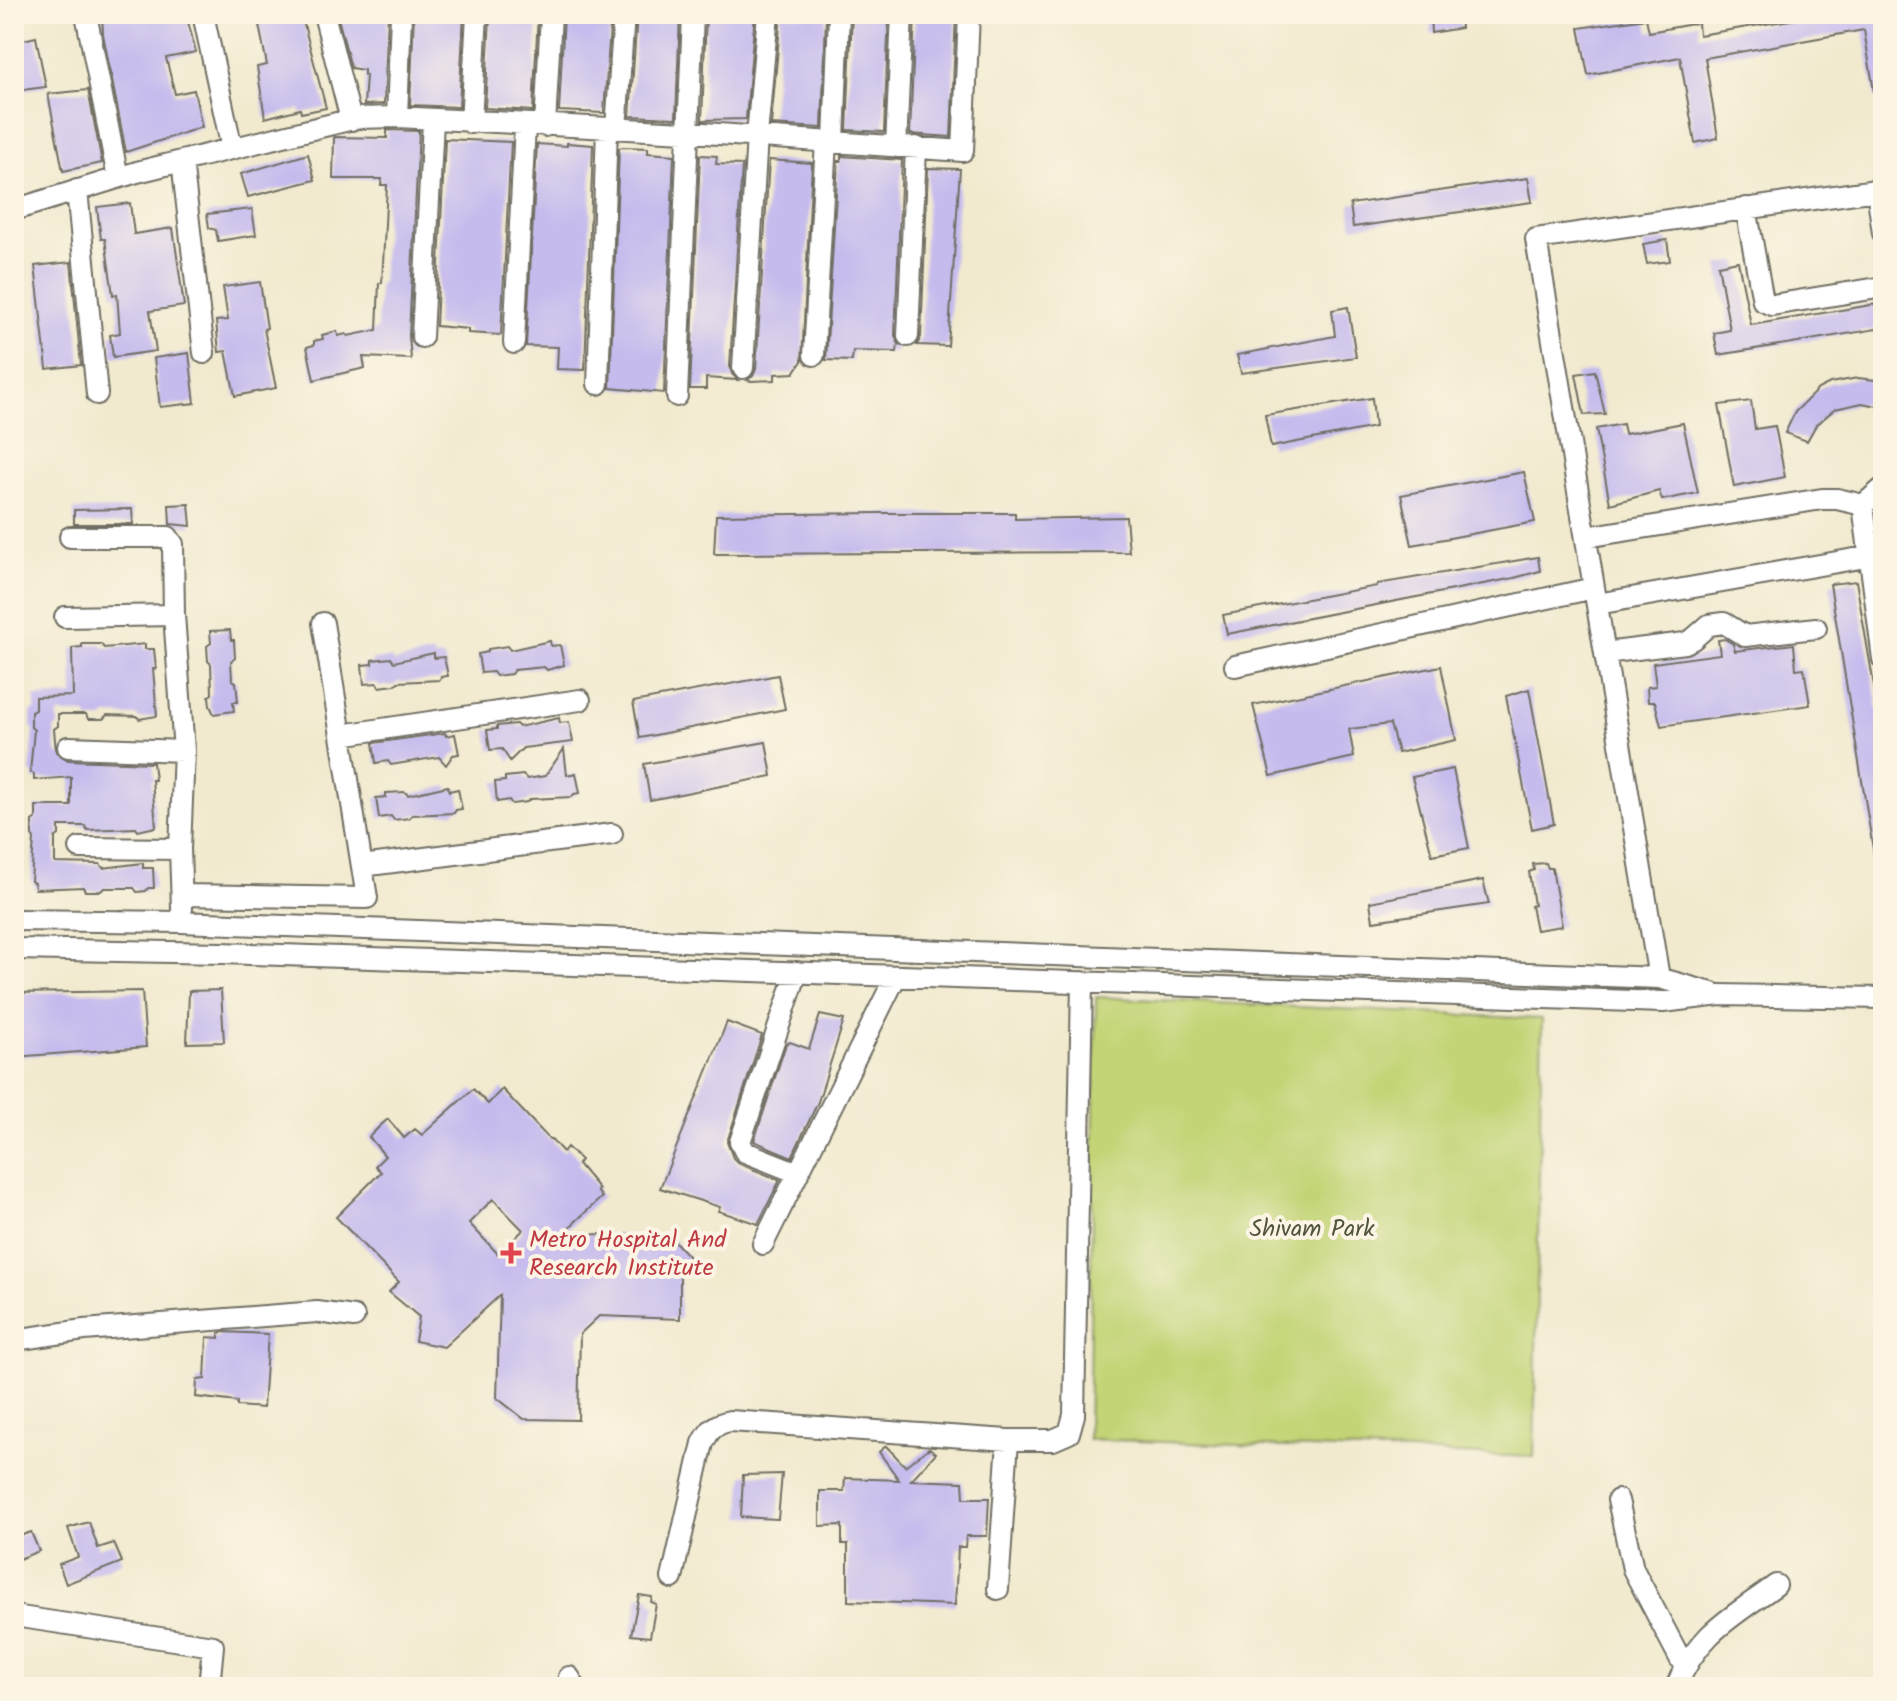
<svg xmlns="http://www.w3.org/2000/svg" width="1897" height="1701" viewBox="0 0 1897 1701" font-family="Kalam,sans-serif">
<rect width="100%" height="100%" fill="#fcf5e5"/>
<filter id="ink" filterUnits="userSpaceOnUse"><feTurbulence type="fractalNoise" baseFrequency=".0125" numOctaves="2"/><feDisplacementMap in="SourceGraphic" scale="16" xChannelSelector="R" yChannelSelector="G"/><feConvolveMatrix kernelMatrix="1 2 1 2 8 2 1 2 1" color-interpolation-filters="sRGB"/></filter>
<filter id="wash" filterUnits="userSpaceOnUse"><feTurbulence type="fractalNoise" baseFrequency=".006" numOctaves="4" result="noise"/><feDisplacementMap in="SourceGraphic" scale="32" xChannelSelector="R" yChannelSelector="G"/><feGaussianBlur stdDeviation="1.8" result="paint"/><feColorMatrix in="noise" values="0 0 0 0 0 0 0 0 0 0 0 0 0 0 0 0 0 1.4 0 .05"/><feComposite in="paint" operator="in"/></filter>
<g filter="url(#wash)">
<rect width="100%" height="100%" fill="#f1eacf"/>
<path fill="#c2d476" stroke="#768050" stroke-width="2" d="M 1096,997 L 1542,1019 L 1534,1457 L 1088,1439 Z"/>
<g id="blocks">
<path fill="#c6bbed" fill-rule="evenodd" d="M 102,14 L 186,14 L 196,52 L 166,58 L 175,94 L 194,90 L 202,127 L 126,152 L 103,34 Z
M 337,14 L 388,14 L 384,104 L 364,105 L 366,75 L 364,75 L 364,70 L 351,68 Z
M 414,14 L 464,14 L 459,107 L 410,105 Z
M 518,14 L 538,14 L 533,111 L 485,108 L 490,16 L 518,17 Z
M 564,14 L 611,14 L 604,113 L 559,111 Z
M 637,14 L 680,14 L 676,118 L 630,116 Z
M 706,14 L 755,14 L 746,119 L 702,120 Z
M 781,14 L 826,17 L 822,128 L 771,125 Z
M 852,14 L 889,14 L 884,132 L 847,130 Z
M 915,14 L 956,14 L 951,137 L 910,134 Z
M 1430,14 L 1460,14 L 1461,28 L 1431,33 Z
M 1828,14 L 1883,14 L 1883,97 L 1875,98 L 1864,30 L 1705,58 L 1718,138 L 1695,143 L 1680,57 L 1588,75 L 1579,28 L 1646,18 L 1649,32 L 1698,23 L 1699,35 Z
M 302,17 L 326,108 L 301,113 L 300,109 L 265,118 L 257,67 L 267,65 L 259,25 Z
M 36,37 L 46,87 L 14,91 L 14,42 Z
M 88,90 L 102,163 L 63,171 L 48,94 Z
M 387,130 L 419,131 L 409,336 L 411,359 L 363,357 L 365,368 L 314,380 L 307,347 L 314,345 L 314,341 L 323,339 L 322,335 L 337,331 L 338,336 L 346,334 L 348,336 L 377,330 L 379,283 L 382,283 L 387,185 L 381,185 L 382,179 L 333,179 L 334,137 L 387,138 Z
M 445,139 L 511,142 L 501,335 L 468,333 L 468,329 L 436,326 Z
M 567,143 L 593,145 L 585,370 L 557,369 L 558,347 L 526,346 L 537,144 L 567,146 Z
M 623,147 L 648,148 L 648,153 L 674,155 L 664,393 L 610,388 L 619,148 Z
M 308,154 L 315,180 L 248,197 L 241,174 Z
M 700,155 L 717,156 L 716,164 L 742,165 L 730,367 L 732,374 L 738,380 L 706,378 L 706,389 L 690,389 Z
M 841,156 L 902,160 L 895,335 L 898,344 L 897,352 L 853,351 L 852,361 L 826,360 L 838,161 L 841,161 Z
M 769,160 L 812,163 L 802,361 L 794,373 L 775,374 L 775,380 L 751,381 L 747,380 L 753,376 L 756,369 Z
M 928,168 L 960,169 L 948,346 L 917,345 L 921,337 Z
M 1528,178 L 1532,202 L 1353,227 L 1350,204 Z
M 130,203 L 134,234 L 173,228 L 184,306 L 150,311 L 156,351 L 113,357 L 110,335 L 120,333 L 117,294 L 113,295 L 105,239 L 101,239 L 97,207 Z
M 252,209 L 256,235 L 218,241 L 216,230 L 209,228 L 207,214 Z
M 1667,240 L 1670,261 L 1647,264 L 1643,244 Z
M 1738,261 L 1751,325 L 1883,303 L 1883,328 L 1718,355 L 1714,333 L 1730,330 L 1718,265 Z
M 71,262 L 81,365 L 47,369 L 35,266 Z
M 260,282 L 267,328 L 264,329 L 276,388 L 235,396 L 226,351 L 219,352 L 216,321 L 228,320 L 223,287 Z
M 1348,307 L 1356,357 L 1241,373 L 1237,355 L 1335,336 L 1332,310 Z
M 189,353 L 195,403 L 160,407 L 154,358 Z
M 1595,371 L 1605,414 L 1584,415 L 1576,374 Z
M 1858,378 L 1883,381 L 1883,407 L 1862,403 L 1835,409 L 1816,425 L 1807,441 L 1785,433 L 1795,412 L 1818,389 L 1830,383 Z
M 1372,398 L 1375,427 L 1271,447 L 1265,415 Z
M 1751,401 L 1755,429 L 1775,426 L 1785,477 L 1734,487 L 1719,405 Z
M 1683,423 L 1698,493 L 1662,500 L 1659,491 L 1610,504 L 1596,429 L 1623,424 L 1625,434 Z
M 1524,472 L 1535,522 L 1412,545 L 1401,495 Z
M 189,504 L 191,526 L 170,524 L 169,505 Z
M 132,509 L 133,524 L 74,524 L 74,510 Z
M 878,513 L 1015,513 L 1015,519 L 1126,517 L 1129,552 L 714,554 L 716,515 Z
M 1538,557 L 1540,571 L 1514,578 L 1227,634 L 1223,615 L 1377,586 L 1377,584 Z
M 1856,581 L 1883,738 L 1883,860 L 1875,861 L 1830,584 Z
M 230,630 L 231,640 L 234,640 L 235,658 L 231,661 L 232,680 L 236,682 L 238,702 L 233,702 L 234,711 L 214,714 L 210,706 L 209,696 L 212,694 L 211,664 L 208,661 L 207,646 L 211,643 L 210,631 Z
M 1725,639 L 1733,644 L 1735,651 L 1794,644 L 1796,669 L 1804,668 L 1810,705 L 1661,726 L 1655,702 L 1648,702 L 1647,687 L 1656,686 L 1653,663 L 1720,654 L 1718,640 Z
M 550,641 L 551,646 L 560,645 L 564,665 L 547,670 L 544,667 L 514,670 L 511,674 L 496,676 L 493,672 L 481,673 L 478,654 L 488,652 L 488,649 L 507,646 L 510,650 Z
M 82,644 L 101,644 L 104,648 L 145,644 L 145,649 L 154,649 L 156,669 L 153,669 L 157,716 L 139,719 L 137,716 L 107,715 L 103,719 L 88,719 L 86,714 L 58,714 L 58,726 L 54,729 L 56,752 L 68,760 L 153,763 L 155,780 L 152,780 L 156,827 L 138,831 L 136,828 L 87,830 L 85,826 L 59,826 L 59,835 L 55,838 L 55,863 L 100,864 L 103,868 L 143,863 L 143,868 L 153,868 L 154,888 L 148,888 L 146,891 L 137,892 L 134,888 L 104,888 L 101,891 L 85,891 L 83,887 L 35,889 L 34,883 L 31,881 L 34,839 L 32,836 L 32,821 L 36,818 L 36,806 L 71,806 L 71,777 L 34,780 L 34,774 L 30,772 L 34,730 L 31,727 L 31,712 L 35,710 L 35,697 L 73,696 L 72,648 L 82,647 Z
M 434,653 L 434,658 L 444,657 L 448,676 L 441,677 L 440,680 L 398,682 L 395,685 L 379,687 L 377,683 L 364,684 L 362,665 L 372,664 L 372,660 L 391,658 L 394,662 Z
M 1441,666 L 1456,740 L 1398,753 L 1390,724 L 1349,729 L 1354,757 L 1271,776 L 1253,705 Z
M 778,675 L 785,709 L 640,738 L 633,702 Z
M 1529,689 L 1554,824 L 1532,829 L 1506,696 Z
M 559,718 L 560,723 L 569,722 L 573,742 L 523,748 L 510,761 L 502,749 L 490,750 L 487,730 L 497,729 L 497,726 L 516,724 L 519,727 Z
M 445,733 L 446,736 L 455,734 L 459,754 L 453,755 L 446,765 L 439,757 L 391,765 L 388,761 L 376,763 L 373,743 Z
M 766,742 L 772,776 L 650,800 L 644,764 Z
M 564,749 L 567,775 L 576,773 L 580,793 L 574,794 L 572,797 L 530,799 L 527,802 L 512,804 L 509,800 L 497,802 L 495,782 L 505,781 L 505,777 L 523,775 L 527,779 L 545,776 Z
M 1453,769 L 1469,848 L 1432,855 L 1412,777 Z
M 448,786 L 449,791 L 458,789 L 462,809 L 456,810 L 454,813 L 412,815 L 409,818 L 394,820 L 391,816 L 379,818 L 376,798 L 386,797 L 386,793 L 405,792 L 408,795 Z
M 1546,863 L 1548,868 L 1552,868 L 1562,926 L 1536,930 L 1531,906 L 1534,905 L 1529,872 L 1534,870 L 1533,864 Z
M 1483,880 L 1489,904 L 1373,921 L 1370,902 Z
M 221,990 L 224,1042 L 187,1043 L 189,991 Z
M 142,991 L 146,1047 L 14,1057 L 14,993 Z
M 820,1015 L 844,1020 L 818,1102 L 792,1157 L 754,1141 L 786,1044 L 790,1042 L 809,1049 Z
M 727,1022 L 762,1035 L 727,1142 L 733,1158 L 739,1164 L 780,1180 L 758,1224 L 718,1211 L 720,1207 L 660,1188 Z
M 473,1089 L 488,1104 L 502,1089 L 550,1140 L 551,1139 L 563,1152 L 567,1147 L 581,1160 L 578,1164 L 599,1189 L 597,1191 L 602,1197 L 562,1234 L 669,1235 L 689,1257 L 680,1270 L 680,1319 L 599,1316 L 580,1334 L 578,1420 L 524,1419 L 497,1398 L 500,1295 L 444,1347 L 415,1341 L 419,1317 L 389,1292 L 399,1282 L 336,1217 L 381,1172 L 375,1166 L 385,1156 L 369,1137 L 380,1126 L 388,1119 L 404,1138 L 415,1129 L 422,1135 ZM 493,1199 L 523,1230 L 499,1255 L 469,1223 Z
M 222,1332 L 268,1334 L 263,1408 L 237,1406 L 237,1402 L 196,1397 L 197,1380 L 205,1379 L 207,1337 L 219,1338 L 219,1333 Z
M 886,1446 L 905,1466 L 929,1448 L 936,1453 L 911,1480 L 963,1482 L 964,1498 L 989,1498 L 987,1536 L 966,1536 L 965,1547 L 958,1547 L 955,1605 L 848,1601 L 848,1544 L 842,1544 L 842,1525 L 820,1526 L 820,1491 L 844,1491 L 845,1478 L 899,1480 L 879,1452 Z
M 782,1474 L 778,1519 L 741,1517 L 743,1475 Z
M 89,1522 L 98,1548 L 114,1543 L 122,1562 L 66,1584 L 59,1564 L 78,1557 L 68,1528 Z
M 31,1532 L 39,1551 L 14,1561 L 14,1538 Z
M 639,1595 L 652,1597 L 651,1602 L 656,1604 L 650,1637 L 631,1635 Z"/>
</g>
</g>
<g filter="url(#ink)">
<use href="#blocks" fill-opacity="0" stroke="#706e64" stroke-width="2"/>
<g fill="none" stroke-linecap="round" stroke-linejoin="round">
<defs>
<path id="minor" d="M 86,14 L 118,178
M 203,14 L 232,149
M 324,14 L 351,120
M 397,117 L 401,14
M 471,123 L 477,14
M 545,126 L 551,14
M 616,129 L 624,14
M 834,141 L 839,14
M 896,147 L 902,14
M 182,161 L 204,353
M 77,190 L 97,394
M 1877,190 L 1883,233
M 1746,208 L 1763,301 L 1772,305 L 1878,288 L 1883,285
M 14,210 L 137,172 L 357,118 L 397,117 L 704,133 L 963,151 L 969,14
M 908,336 L 916,147
M 422,337 L 433,121
M 514,343 L 525,125
M 814,355 L 826,141
M 743,368 L 757,136 L 768,14
M 598,384 L 607,128
M 677,396 L 693,14
M 1863,505 L 1883,659
M 1863,505 L 1883,488
M 70,537 L 168,537 L 173,544 L 174,615
M 1586,537 L 1822,499 L 1837,499 L 1863,505
M 1597,604 L 1883,554
M 65,617 L 174,615 L 184,751 L 180,849 L 182,909
M 1605,653 L 1685,643 L 1693,639 L 1709,625 L 1724,623 L 1745,636 L 1816,628
M 1235,666 L 1594,588
M 341,735 L 580,700
M 68,747 L 184,751
M 80,848 L 180,849
M 362,866 L 612,834
M 182,895 L 367,898 L 323,623
M 14,920 L 181,922 L 1659,978 L 1712,993
M 14,949 L 222,953 L 1663,1002 L 1720,995 L 1883,998
M 797,972 L 740,1142 L 745,1152 L 798,1173
M 1659,978 L 1536,239 L 1883,189
M 763,1244 L 896,976
M 14,1340 L 84,1330 L 317,1312 L 354,1317
M 1618,1500 L 1633,1569 L 1684,1666
M 672,1578 L 703,1443 C 710,1429 715,1424 730,1421 L 1008,1440 L 1053,1440 L 1069,1433 L 1074,1415 L 1082,982
M 998,1589 L 1008,1440
M 14,1616 L 213,1646 L 209,1687
M 569,1677 L 575,1687
M 1676,1687 C 1698,1633 1731,1618 1776,1585"/>
</defs>
<use href="#minor" stroke="#706e64" stroke-width="24"/>
<use href="#minor" stroke="#fff" stroke-width="20"/>
</g>
</g>
<path fill="#e0444e" stroke="#fcf5e5" stroke-width="3" d="M507 1241h8v8h8v8h-8v8h-8v-8h-8v-8h8z"/>
<g text-anchor="middle" stroke-width="8" stroke-linejoin="round" paint-order="stroke">
<g font-size="24" fill="#51553e" stroke="#fcf5e5">
<text x="1312" y="1236">Shivam Park</text>
</g>
<g font-size="24" fill="#be3a42" stroke="#fcf5e5" text-anchor="start">
<text x="529" y="1247">Metro Hospital And<tspan x="529" dy="28">Research Institute</tspan></text>
</g>
</g>
<rect width="1897" height="1701" fill="none" stroke="#fcf5e5" stroke-width="48"/>
</svg>
